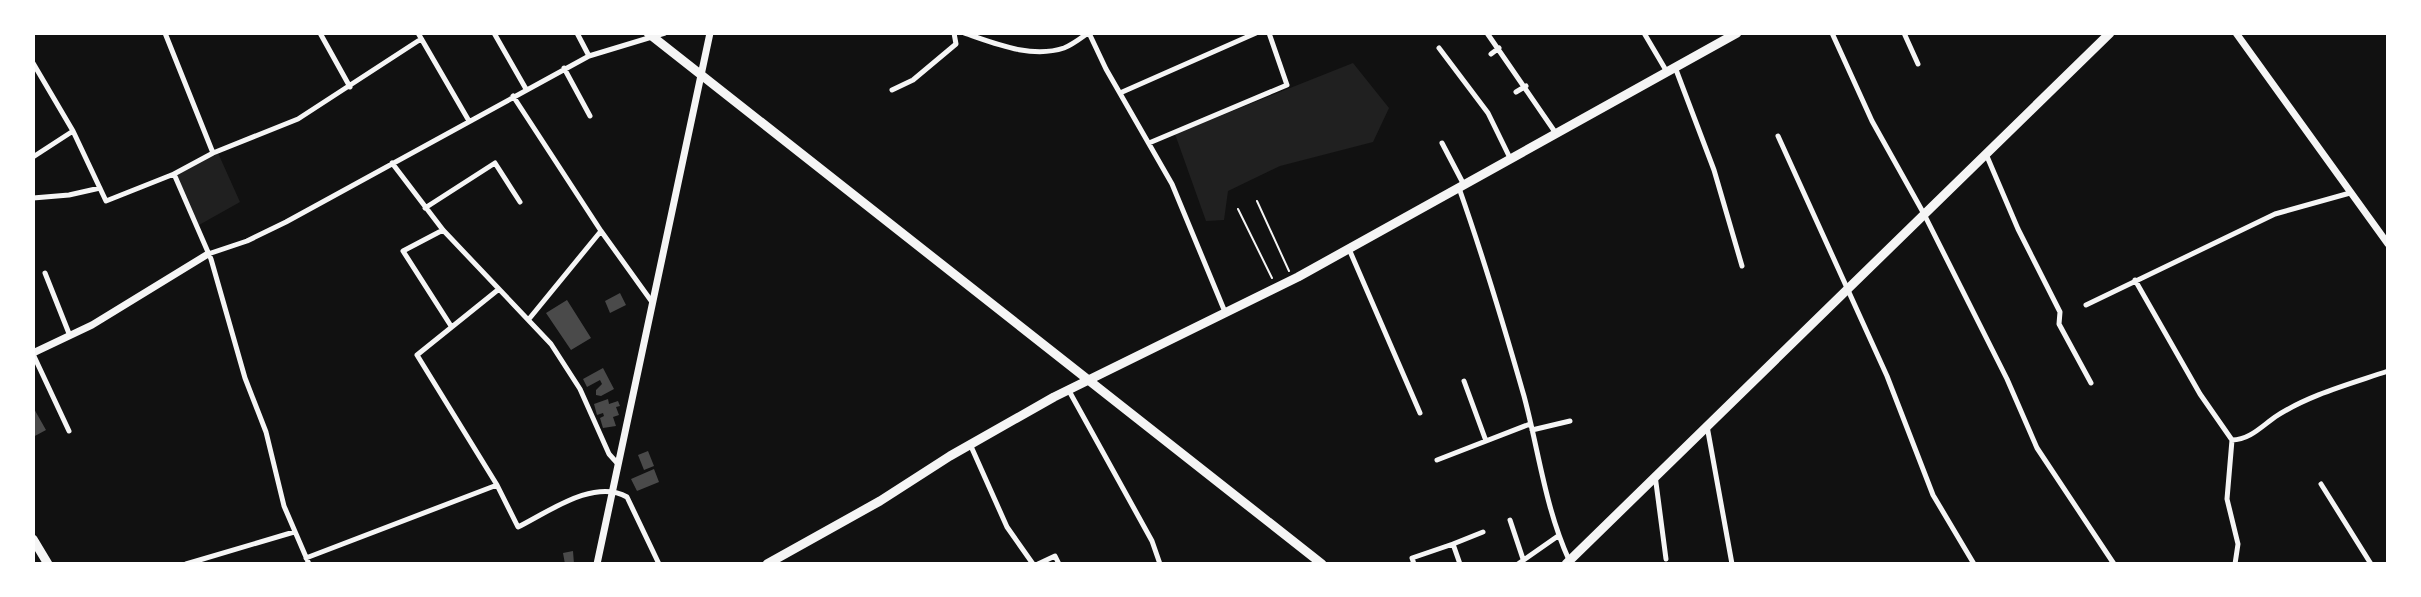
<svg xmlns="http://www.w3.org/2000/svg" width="2421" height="597" viewBox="0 0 2421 597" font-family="'Public Sans',sans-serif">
<rect width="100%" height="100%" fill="#111"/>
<path fill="#202020" d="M 1353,63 L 1389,108 L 1373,142 L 1280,166 L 1228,191 L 1224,220 L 1206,221 L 1175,134 Z
M 218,153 L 240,202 L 199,225 L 177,175 Z"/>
<path fill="#4a4a4a" d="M 620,293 L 626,305 L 610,313 L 605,301 Z
M 567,300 L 591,338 L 571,350 L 546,313 Z
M 603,368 L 614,389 L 601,396 L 596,395 L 596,390 L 602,384 L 600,380 L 587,387 L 583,379 Z
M 608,399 L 609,404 L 618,401 L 620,406 L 616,407 L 619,415 L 613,417 L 616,426 L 603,428 L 600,418 L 604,416 L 603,413 L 597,415 L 594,404 Z
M 33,407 L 46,430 L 33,437 Z
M 648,451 L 654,466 L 644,470 L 638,455 Z
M 654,469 L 659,482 L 637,491 L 631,479 Z
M 573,551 L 574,564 L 565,564 L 563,553 Z"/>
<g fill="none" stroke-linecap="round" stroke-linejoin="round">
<path stroke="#f5f5f5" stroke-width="2" d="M 1257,201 L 1289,271
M 1238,209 L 1272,278"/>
<path stroke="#f5f5f5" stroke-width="5" d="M 165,33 L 213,153
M 320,33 L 350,87
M 418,33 L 469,121
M 494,33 L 526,89
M 577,33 L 589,56
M 964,33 C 994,43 1031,59 1064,48 C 1072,45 1081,38 1088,33
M 1089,33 L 1106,69 L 1172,184 L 1225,312
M 1487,33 L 1555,132
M 1644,33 L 1667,72
M 1832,33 L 1872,121 L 1924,214 L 2007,379 L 2037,448 L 2114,564
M 1904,33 L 1918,64
M 1439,48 L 1488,113 L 1510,158
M 1491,54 L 1499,48
M 33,63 L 73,131 L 33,157
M 1675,67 L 1714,170 L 1742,266
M 564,68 L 590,116
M 892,90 L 913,80 L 956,44 L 954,33
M 1516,92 L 1526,86
M 1120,93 L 1256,33
M 513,96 L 601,231 L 652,302
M 73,131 L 106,201 L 174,174
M 1778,136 L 1887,376 L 1933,495 L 1974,564
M 1149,143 L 1287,85 L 1269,33
M 1442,143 L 1464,185
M 1986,154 L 2018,229 L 2060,312 L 2059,324 L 2091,383
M 392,163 L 443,230 L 551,344 L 580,389 L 609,454 L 618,464
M 1459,188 C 1483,256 1504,326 1524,396 C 1539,452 1545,507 1569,560
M 33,198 L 69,195 L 100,188
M 425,208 L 495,163 L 520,202
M 443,230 L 403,251 L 451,326
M 1349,249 L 1420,413
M 208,254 L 247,241 L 286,222 L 589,56 L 665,33
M 45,273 L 70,336
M 2135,280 L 2200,394 L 2232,440 C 2249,440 2261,427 2275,417 C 2308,395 2350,384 2388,371
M 499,289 L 417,355 L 497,485 L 518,527 C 548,512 595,478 627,497 L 659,564
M 2086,305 L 2275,214 L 2350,193
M 529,319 L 601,231
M 33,354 L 69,431
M 1464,381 L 1486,441
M 1068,389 L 1152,541 L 1160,564
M 1707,426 L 1732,564
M 1532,430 L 1570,421
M 2232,440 L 2227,499 L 2238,544 L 2235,564
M 970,444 L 1007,527 L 1033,564
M 1437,460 L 1530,424
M 1655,475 L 1666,559
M 2321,484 L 2371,564
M 1510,520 L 1523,559
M 1453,544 L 1483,532
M 306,558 L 497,485
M 186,564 L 294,532
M 309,564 L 284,506 L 266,432 L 245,378 L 211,259 L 174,174 L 213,153 L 298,119 L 421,39
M 1038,564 L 1055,556 L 1059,564
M 1414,564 L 1412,558 L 1453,544 L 1460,564
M 1518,564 L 1558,536"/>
<path stroke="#f5f5f5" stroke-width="7" d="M 2236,33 L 2388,244
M 33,353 L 92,325 L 208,254
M 597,564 L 710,33"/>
<path stroke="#f5f5f5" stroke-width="9" d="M 648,33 L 1322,564
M 33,539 L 48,564
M 767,564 L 880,501 L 950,456 L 1054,397 L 1298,277 L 1737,33
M 1566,564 L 2110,33"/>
</g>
<rect width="2421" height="597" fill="none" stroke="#ffffff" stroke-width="70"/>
</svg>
